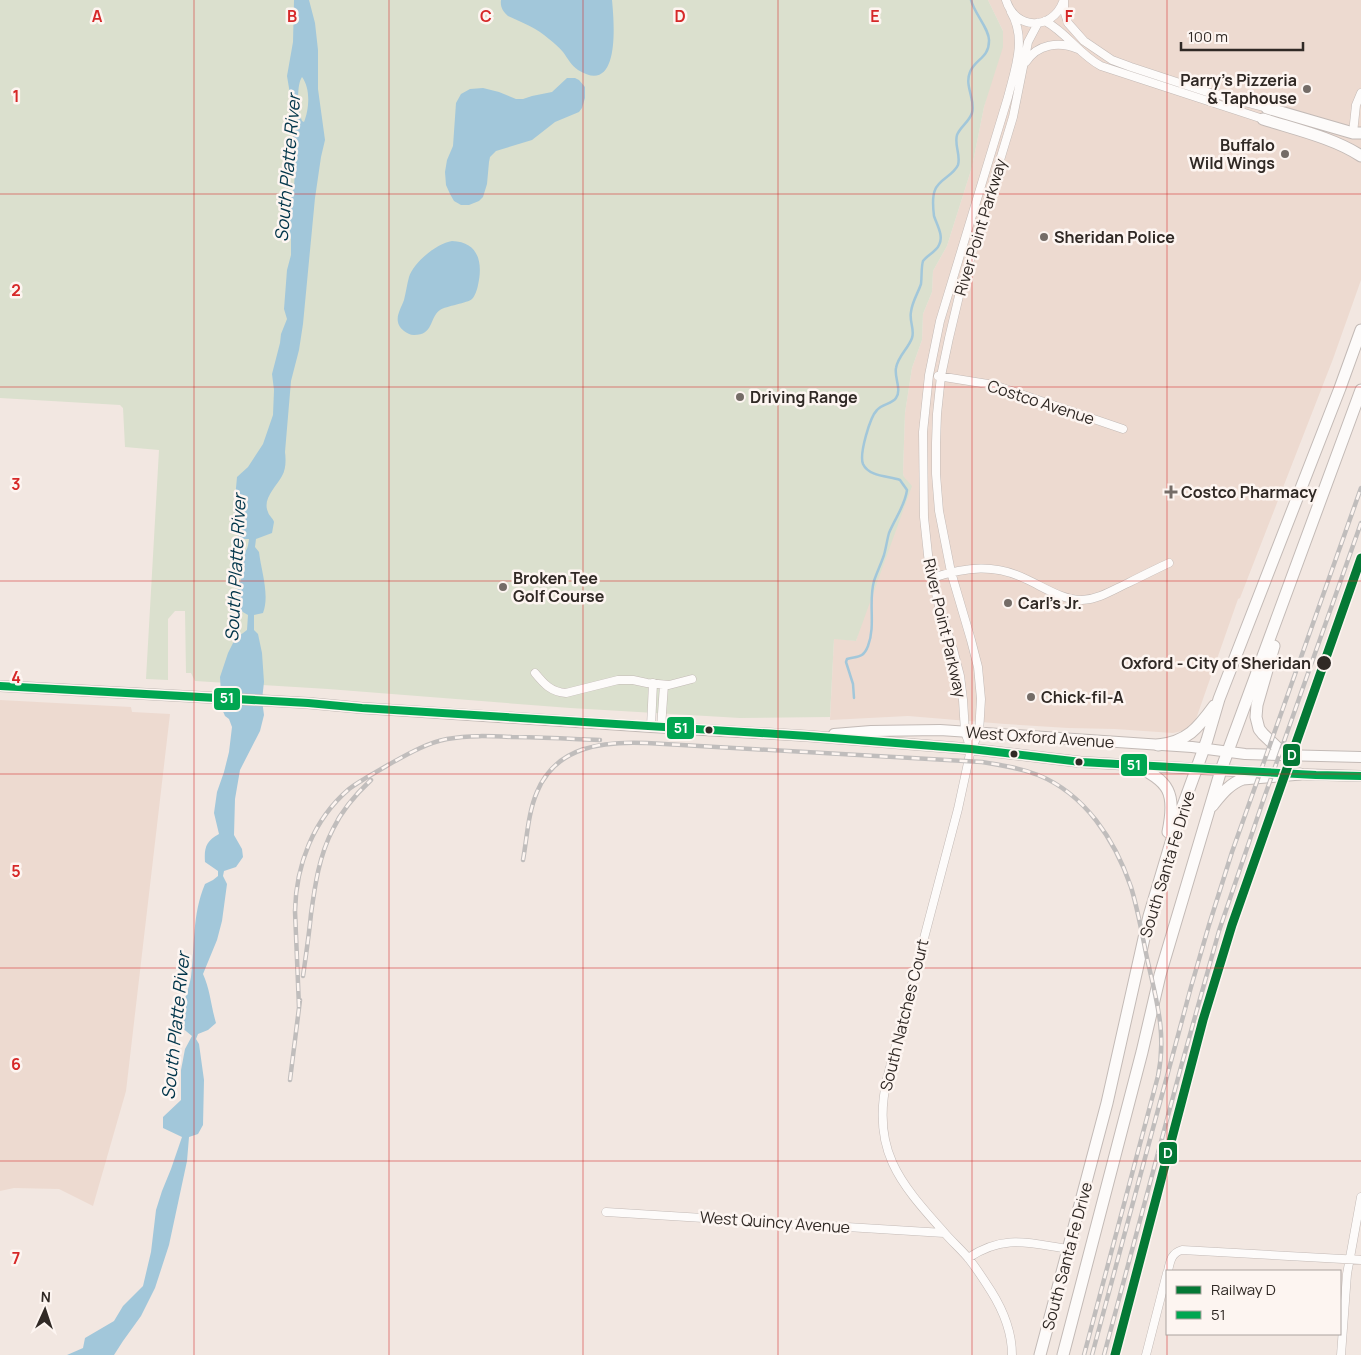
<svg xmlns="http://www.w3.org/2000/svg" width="1361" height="1355" viewBox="0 0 1361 1355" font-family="Manrope,sans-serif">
<rect width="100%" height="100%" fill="#f2e7e1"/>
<path fill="#eddad0" d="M 988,0 L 1361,0 L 1361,280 L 1333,359 L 1240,598 L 1238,599 L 1196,719 L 1190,727 L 1182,731 L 1173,733 L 1115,729 L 1068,728 L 1005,724 L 908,716 L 830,720 L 834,638 L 856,641 L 904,477 L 903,473 L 905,413 L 912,368 L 922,340 L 923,314 L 932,292 L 933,271 L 947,246 L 972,167 L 984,107 L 1003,31 Z
M 0,700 L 131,707 L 132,712 L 170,714 L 126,1091 L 93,1206 L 59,1189 L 14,1188 L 0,1191 Z"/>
<path fill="#dbe0ce" d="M 0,0 L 988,0 L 1003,31 L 1003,47 L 984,107 L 972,167 L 947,246 L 933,271 L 932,292 L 923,314 L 922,340 L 912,368 L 905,413 L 903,473 L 904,477 L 912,486 L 856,641 L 834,639 L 830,717 L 740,718 L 570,708 L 328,689 L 195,681 L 191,673 L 186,673 L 185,611 L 175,611 L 168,619 L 168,680 L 146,679 L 159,450 L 125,447 L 123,408 L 120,405 L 0,398 Z"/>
<path fill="#a2c7da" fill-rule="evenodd" d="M 294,0 L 309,0 L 315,23 L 318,50 L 318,89 L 325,140 L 321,157 L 315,198 L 303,324 L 299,350 L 291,381 L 285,452 C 286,460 286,469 282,476 C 276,487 262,499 268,512 C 269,516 273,518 274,522 L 272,533 L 256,539 L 255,547 L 259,552 C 261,570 270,595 263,613 L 254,615 L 254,630 L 258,634 L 262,653 L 264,682 L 262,700 L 264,715 L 260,731 L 240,770 L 235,799 L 234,835 L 242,849 L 243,857 L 236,867 L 224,871 L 223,876 L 227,884 L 222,921 L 217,940 L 203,974 C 210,989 211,1006 216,1023 L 208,1030 L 198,1034 L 196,1039 L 199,1044 L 204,1080 L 203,1125 L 198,1134 L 189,1137 L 187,1161 L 169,1245 L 155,1288 L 141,1316 L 123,1341 L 114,1355 L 67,1355 L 83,1348 L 85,1338 L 114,1321 L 123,1306 L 143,1286 L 151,1252 L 156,1210 L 162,1191 L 171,1169 L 182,1137 L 163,1128 L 163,1117 L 181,1100 L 181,1070 L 185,1049 L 192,1036 L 181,1027 C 179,1010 188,994 191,977 C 195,945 192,915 205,884 L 213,880 L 218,876 L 218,871 L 205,862 C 204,848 206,841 219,834 L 214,813 L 217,792 L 224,772 L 229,752 L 232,727 L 229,719 L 225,716 L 222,709 L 220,677 L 228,653 L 235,639 L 247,630 L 248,615 C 223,601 236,598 241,579 C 243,571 242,562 243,554 C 248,549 248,546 249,539 L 240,539 C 230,528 236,492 237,477 L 248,467 L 263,444 L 273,415 L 274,390 L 272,374 L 280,343 L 281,334 L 287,319 L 284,309 L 287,270 L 291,255 L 291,240 L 288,216 L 290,200 L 294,187 L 295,169 L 291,100 L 287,76 L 293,42 ZM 302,77 C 311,89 309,110 304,122 L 302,121 C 298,111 296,86 302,77 Z
M 501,0 L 612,0 C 614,21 621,97 578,70 C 572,66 568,59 563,52 C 559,47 554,43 549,39 C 537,28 523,23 508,16 C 503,12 500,7 501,0 Z
M 567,78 L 575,78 L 579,80 L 585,87 L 585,98 L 582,108 L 579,112 L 555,122 L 532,140 L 496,151 L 490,157 L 489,162 L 487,184 L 483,197 L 479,201 L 469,205 L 461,205 L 454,201 L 450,194 L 446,185 L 445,172 L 447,160 L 453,146 L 456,103 L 461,94 L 470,89 L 483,88 L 499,92 L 516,99 L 523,99 L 532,96 L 552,92 Z
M 452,241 C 479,242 483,263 478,285 C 477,290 475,296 472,299 C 468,303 446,306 440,310 C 429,318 434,335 414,335 C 410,335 407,333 404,331 C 392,321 400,311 404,300 C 406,292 407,284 409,277 C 413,263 437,243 452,241 Z"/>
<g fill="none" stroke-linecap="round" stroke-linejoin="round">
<path stroke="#a2c7da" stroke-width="2.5" d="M 854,698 L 853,684 L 846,662 L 847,659 C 857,656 863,659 868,646 C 876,625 868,602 874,581 C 877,572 881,564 884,555 C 886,548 887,540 889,533 C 895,518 905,506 907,490 L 900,480 C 889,476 869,477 863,464 C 859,454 870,417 877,410 C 882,404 892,404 896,398 C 902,390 894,377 896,368 C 898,356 908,349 912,338 C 915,330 909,321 911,312 C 912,302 918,293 921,284 C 922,276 921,268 923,261 C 927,255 936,252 939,245 C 944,236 937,225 934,216 C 933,208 932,197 935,190 C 939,179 953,176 958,165 C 961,155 954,145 957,135 C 960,127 969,122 972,113 C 976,100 964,86 970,72 C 975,59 989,58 989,41 C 990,30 974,13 971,0"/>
<defs>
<path id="minor" d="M 1006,0 C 1015,30 1052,31 1063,2
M 1064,1 L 1064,10 L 1068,23 L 1084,41 L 1112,60 L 1131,67 L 1207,92 L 1267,108
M 1045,21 C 1067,33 1080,55 1101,66 L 1263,119
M 1026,62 C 1037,44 1059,41 1078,49
M 1353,133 L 1356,105 L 1361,93
M 938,376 L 994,385 L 1123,429
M 932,578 C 966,567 995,563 1028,580 C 1045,588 1063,600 1082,600 C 1099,599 1113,590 1128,583 C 1142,576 1156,569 1169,563
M 535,673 C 544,684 551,692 566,693 L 618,680 L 633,680 L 647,683 L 669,685 L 692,679
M 651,727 L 653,683
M 661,728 L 664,685
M 971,749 L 965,732 L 963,700 L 960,676 L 953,649 L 939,606 L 929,564 L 924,517 L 923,432 L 929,375 L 940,321 L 1008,97 C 1015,69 1027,39 1011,12
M 606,1212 L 944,1233
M 968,1258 C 1004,1234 1028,1243 1068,1249
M 1168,1271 C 1170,1262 1171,1253 1182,1250 L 1361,1260
M 1012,1355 C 1012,1332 1003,1310 991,1291 C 984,1280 977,1269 969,1259 C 961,1249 951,1241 943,1231 C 899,1182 871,1149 887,1079 L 958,809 L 971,749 L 979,733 L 981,699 L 978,667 L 971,640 L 951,572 L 939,511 L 936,474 L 936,443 L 937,414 L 941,376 L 949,338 L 959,296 L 1013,117 L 1028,42 L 1038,23
M 1146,1355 L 1167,1273
M 1341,1355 L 1347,1274 L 1361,1197"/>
<path id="major" d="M 0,686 L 308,703 L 362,708 L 651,727 L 808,736 L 971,749 L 1081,762 L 1270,773
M 834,734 L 871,731 L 940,730 L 1192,747 L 1245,754 L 1361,757
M 1292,774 L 1361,776"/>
<path id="highway" d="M 1267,108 L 1315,122 L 1353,133 L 1361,133
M 1263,119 C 1294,129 1334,138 1361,156
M 1274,646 L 1257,705 L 1256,717 L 1259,729 L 1263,734 L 1285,755
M 1158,745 C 1187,742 1198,728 1214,706
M 1134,765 C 1170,781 1176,793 1168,832
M 1212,806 C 1221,795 1229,784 1243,779 L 1300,774
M 1040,1355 L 1107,1103 L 1149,916 L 1177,822 L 1207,740 L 1219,699 L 1340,388 L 1361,330
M 1063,1355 L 1142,1052 L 1160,975 L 1221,770 L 1361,390"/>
</defs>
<use href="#minor" stroke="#c3bab6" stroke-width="9"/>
<use href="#major" stroke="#c3bab6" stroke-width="12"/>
<use href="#highway" stroke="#c3bab6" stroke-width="13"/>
<use href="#minor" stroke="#fdfbfa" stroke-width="8"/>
<use href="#major" stroke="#fdfbfa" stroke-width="10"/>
<use href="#highway" stroke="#fdfbfa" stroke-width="11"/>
<defs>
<path id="rail" d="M 523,860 C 527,838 528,813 537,792 C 556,746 603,741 647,743 L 982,762 C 1001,765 1020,768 1038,775 C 1085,794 1115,840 1131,887 C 1138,910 1142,934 1147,958 C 1156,999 1167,1033 1158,1076 L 1084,1355
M 303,976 C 306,955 309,935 311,914 C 315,885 319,856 333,829 C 342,810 356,794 371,780
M 299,1007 L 295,911 C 296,865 313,820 349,789 C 361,780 375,773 388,765 C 406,755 426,743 447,739 C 469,735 490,736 512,737 C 541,737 570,739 600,740
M 290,1080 L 300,1000
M 1092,1355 L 1191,987 L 1209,925 L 1232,852 L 1361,488
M 1104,1355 L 1181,1067 L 1219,931 L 1263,801 L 1361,523"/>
</defs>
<use href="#rail" stroke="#c0bdbc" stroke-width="4.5"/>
<use href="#rail" stroke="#fdf5f1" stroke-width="2.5" stroke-dasharray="8" stroke-linecap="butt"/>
<defs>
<path id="bus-1" d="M 0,686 L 308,703 L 362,708 L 808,736 L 971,749 L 1081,762 L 1316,775 L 1361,776"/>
</defs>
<use href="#bus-1" stroke="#fdf5f1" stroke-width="11"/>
<use href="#bus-1" stroke="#00a651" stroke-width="8"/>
<defs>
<path id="rail-1" d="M 1115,1355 L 1203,1020 L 1232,925 L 1361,558"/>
</defs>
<use href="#rail-1" stroke="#fdf5f1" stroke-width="12"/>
<use href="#rail-1" stroke="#047835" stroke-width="9"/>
</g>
<path fill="none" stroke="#d62828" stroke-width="1" stroke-opacity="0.55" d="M 194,0 L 194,1355M 389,0 L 389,1355M 583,0 L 583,1355M 778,0 L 778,1355M 972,0 L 972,1355M 1167,0 L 1167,1355M 0,194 L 1361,194M 0,387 L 1361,387M 0,581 L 1361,581M 0,774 L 1361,774M 0,968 L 1361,968M 0,1161 L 1361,1161"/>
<g fill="#746c67" stroke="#fdf5f1" stroke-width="2">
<circle cx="1307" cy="89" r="5"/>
<circle cx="1285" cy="154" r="5"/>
<circle cx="1044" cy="237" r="5"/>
<circle cx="740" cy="397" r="5"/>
<path d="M1168.5 484.5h5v5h5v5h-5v5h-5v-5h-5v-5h5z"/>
<circle cx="503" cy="587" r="5"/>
<circle cx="1008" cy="603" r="5"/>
<circle cx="1031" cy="697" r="5"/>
</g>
<g fill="#302925" stroke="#fdf5f1" stroke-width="2">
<circle cx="1324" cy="663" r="8"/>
<circle cx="709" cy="730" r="4.5"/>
<circle cx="1014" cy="754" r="4.5"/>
<circle cx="1079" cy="762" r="4.5"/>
</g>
<g text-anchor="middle" stroke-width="5" stroke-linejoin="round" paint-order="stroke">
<g font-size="16" font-weight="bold" fill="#302925" stroke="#fdf5f1" text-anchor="start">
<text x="1297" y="86" text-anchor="end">Parry's Pizzeria<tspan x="1297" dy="18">&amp; Taphouse</tspan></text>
<text x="1275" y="151" text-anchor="end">Buffalo<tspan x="1275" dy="18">Wild Wings</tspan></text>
<text x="1054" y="243">Sheridan Police</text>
<text x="750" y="403">Driving Range</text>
<text x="1181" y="498">Costco Pharmacy</text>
<text x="513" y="584">Broken Tee<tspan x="513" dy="18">Golf Course</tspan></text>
<text x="1018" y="609">Carl's Jr.</text>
<text x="1041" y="703">Chick-fil-A</text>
</g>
<g font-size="16" fill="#302925" stroke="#fdf5f1">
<text transform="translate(980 227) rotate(-73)" y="6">River Point Parkway</text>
<text transform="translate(1041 402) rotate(18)" y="6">Costco Avenue</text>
<text transform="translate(945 628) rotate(77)" y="6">River Point Parkway</text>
<text transform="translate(1040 737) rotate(4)" y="6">West Oxford Avenue</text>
<text transform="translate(1167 864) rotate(-73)" y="6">South Santa Fe Drive</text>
<text transform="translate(904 1015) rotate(-76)" y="6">South Natches Court</text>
<text transform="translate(775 1222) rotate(4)" y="6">West Quincy Avenue</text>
<text transform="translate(1067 1256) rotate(-75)" y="6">South Santa Fe Drive</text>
</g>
<g font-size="16" font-weight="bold" fill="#302925" stroke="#fdf5f1" text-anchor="end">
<text x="1311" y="669">Oxford - City of Sheridan</text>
</g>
<g font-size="18" font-style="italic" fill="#01354a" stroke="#fdf5f1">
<text transform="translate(288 168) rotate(-85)" y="6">South Platte River</text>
<text transform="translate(236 568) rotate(-87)" y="6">South Platte River</text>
<text transform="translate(176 1026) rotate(-84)" y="6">South Platte River</text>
</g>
</g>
<g font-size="16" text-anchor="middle" font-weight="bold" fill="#d62828" stroke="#fdf5f1" stroke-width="5" stroke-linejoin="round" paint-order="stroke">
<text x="97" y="22">A</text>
<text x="292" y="22">B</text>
<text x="486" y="22">C</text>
<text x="680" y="22">D</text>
<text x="875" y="22">E</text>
<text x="1069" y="22">F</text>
<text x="16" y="102">1</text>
<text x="16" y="296">2</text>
<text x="16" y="490">3</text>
<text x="16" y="683">4</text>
<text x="16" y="877">5</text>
<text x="16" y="1070">6</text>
<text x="16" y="1264">7</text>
</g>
<g stroke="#fdf5f1" stroke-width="2">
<rect x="213" y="687" width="28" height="24" rx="5" fill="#00a651"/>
<rect x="666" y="716" width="29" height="24" rx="5" fill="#00a651"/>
<rect x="1282" y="743" width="19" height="24" rx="5" fill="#047835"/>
<rect x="1120" y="753" width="28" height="24" rx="5" fill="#00a651"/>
<rect x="1158" y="1141" width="20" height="24" rx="5" fill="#047835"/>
</g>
<g font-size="14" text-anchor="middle" font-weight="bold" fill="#fff">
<text x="227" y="703">51</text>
<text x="681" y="733">51</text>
<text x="1292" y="760">D</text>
<text x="1134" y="770">51</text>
<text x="1168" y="1158">D</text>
</g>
<rect x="1166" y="1270" width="175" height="65" fill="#fdf5f1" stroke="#aba39f"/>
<rect x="1176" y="1286" width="25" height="8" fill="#047835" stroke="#aba39f"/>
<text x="1211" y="1295" font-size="15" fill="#302925">Railway D</text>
<rect x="1176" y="1311" width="25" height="8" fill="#00a651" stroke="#aba39f"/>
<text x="1211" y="1320" font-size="15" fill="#302925">51</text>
<g transform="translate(45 1310) rotate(3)" stroke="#fdf5f1" stroke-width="4" paint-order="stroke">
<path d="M0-4L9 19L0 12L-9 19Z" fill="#302925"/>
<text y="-8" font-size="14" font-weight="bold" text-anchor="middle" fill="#302925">N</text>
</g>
<path d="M1181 42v8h122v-8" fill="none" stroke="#302925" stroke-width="2.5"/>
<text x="1188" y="42" font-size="15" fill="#302925" stroke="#fdf5f1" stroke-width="4" paint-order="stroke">100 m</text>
</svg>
